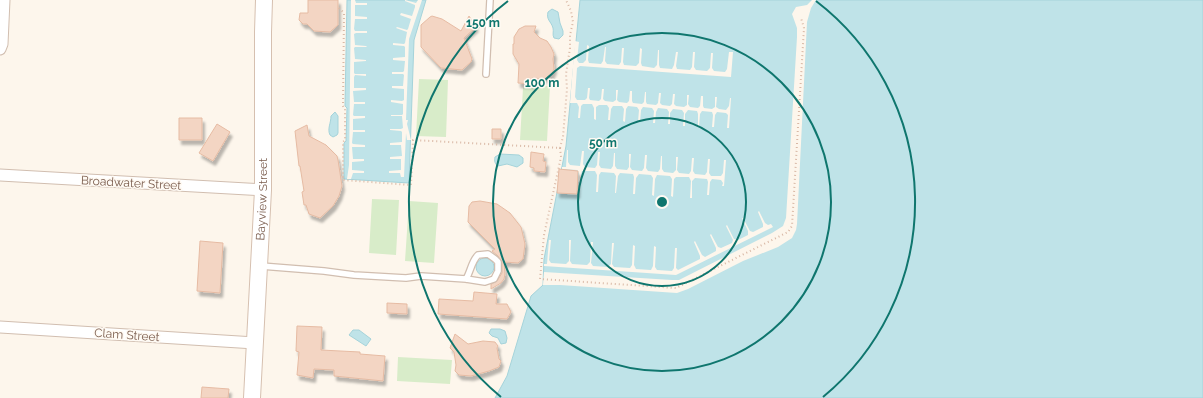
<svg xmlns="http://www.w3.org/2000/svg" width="1203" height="398" viewBox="0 0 1203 398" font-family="Raleway,sans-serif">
<defs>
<filter id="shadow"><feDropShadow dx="2.5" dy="4.5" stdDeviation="1" flood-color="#0004"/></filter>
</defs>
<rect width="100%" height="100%" fill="#fdf6ec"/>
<path fill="#d8ecc9" d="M 419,79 L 448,80 L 446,137 L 416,136 Z
M 527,85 L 550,86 L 547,141 L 520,140 L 523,88 Z
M 372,199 L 399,200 L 396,255 L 369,253 Z
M 409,201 L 438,203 L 434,263 L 405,261 Z
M 398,357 L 452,360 L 450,384 L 397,381 Z"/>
<path fill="#bfe3e8" stroke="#a5d3da" d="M 347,0 L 426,0 L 414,40 L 409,183 L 344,179 L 344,143 L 346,141 L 347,108 L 345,106 Z
M 580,0 L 1203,0 L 1203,398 L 495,398 L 507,376 L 531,296 L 543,285 L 544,259 L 566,146 Z
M 552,9 L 558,12 L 560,23 L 563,31 L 563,35 L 559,39 L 554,38 C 552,34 554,32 553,28 C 551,21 546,20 548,12 Z
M 335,112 L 338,116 L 338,133 L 337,135 L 333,137 L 330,135 C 327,129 331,123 331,116 Z
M 500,154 L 519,155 L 523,158 L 523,163 L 517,167 L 507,164 L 498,166 C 495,164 494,161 495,157 Z
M476 267a9 9 0 1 1 18 0a9 9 0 1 1-18 0Z
M 491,329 L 500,329 L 505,331 L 507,338 L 506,343 L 501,344 L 498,338 L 492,336 L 489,333 Z
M 353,330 L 359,330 L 371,339 L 366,346 L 349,335 Z"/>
<path fill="#fdf6ec" d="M 351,0 L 355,0 L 356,3 L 367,3 L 367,5 L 355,5 L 355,16 L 367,17 L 367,19 L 355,19 L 354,29 L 355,31 L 367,31 L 367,33 L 356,33 L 354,34 L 355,45 L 366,46 L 367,47 L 355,47 L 354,48 L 355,59 L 366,60 L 366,61 L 354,62 L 354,73 L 355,74 L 366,74 L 366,76 L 355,75 L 354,77 L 354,88 L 366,88 L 366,90 L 353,91 L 354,102 L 365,102 L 365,104 L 354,104 L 353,115 L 354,116 L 365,116 L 365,118 L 353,119 L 353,130 L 365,130 L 365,132 L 353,132 L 352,143 L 353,144 L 365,145 L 365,147 L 352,147 L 353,159 L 364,159 L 364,161 L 352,162 L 352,170 L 364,171 L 364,173 L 353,173 L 351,179 L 347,179 L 349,165 Z
M 405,0 L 416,3 L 418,0 L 422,0 L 409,39 L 406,120 L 408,120 L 407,124 L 411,140 L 407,140 L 406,133 L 404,177 L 401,177 L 400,173 L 389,173 L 389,171 L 401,170 L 401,159 L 390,159 L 390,157 L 402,156 L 401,145 L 390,145 L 390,143 L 402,142 L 402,132 L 401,131 L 390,130 L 390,129 L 401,129 L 403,128 L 402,116 L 391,116 L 391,115 L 402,115 L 403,114 L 403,104 L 391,102 L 391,100 L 402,101 L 404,100 L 404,89 L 392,88 L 392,86 L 403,86 L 404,75 L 403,74 L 392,74 L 392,72 L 403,72 L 404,71 L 405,61 L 393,60 L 393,58 L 405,57 L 405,47 L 404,46 L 393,45 L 393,43 L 404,44 L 405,43 L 407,32 L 396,28 L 397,27 L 407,30 L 408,29 L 411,19 L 400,15 L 401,13 L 412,16 L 415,7 L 415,5 L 405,1 Z
M 812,0 L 816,0 L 811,8 L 807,22 L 797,224 L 796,230 L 792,238 L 778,247 L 743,261 L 688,289 L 677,293 L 560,285 L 543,285 L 544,272 L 672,280 L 679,280 L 772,233 L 783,226 L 786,218 L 797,37 L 797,28 L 792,14 L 796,7 L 807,5 Z
M 575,41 L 579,42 L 577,60 L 579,63 L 583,63 L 586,60 L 587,45 L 589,46 L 588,60 L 589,63 L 601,64 L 603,61 L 605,47 L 606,47 L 605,61 L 607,64 L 619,65 L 621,62 L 622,48 L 624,48 L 623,62 L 624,65 L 636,66 L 639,63 L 640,48 L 642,49 L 641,63 L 642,66 L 654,68 L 657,65 L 658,50 L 659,50 L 659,65 L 660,68 L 672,69 L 674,65 L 676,52 L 678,52 L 676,66 L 677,69 L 690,70 L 692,67 L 693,52 L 695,52 L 694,67 L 696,70 L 707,71 L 710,68 L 711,53 L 713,53 L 712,68 L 714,71 L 725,72 L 727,69 L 729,52 L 733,52 L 731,77 L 580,66 L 577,68 L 575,97 L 577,100 L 585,100 L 587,98 L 588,88 L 590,88 L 589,98 L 590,100 L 599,101 L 601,99 L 602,89 L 604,89 L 603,99 L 605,101 L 613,102 L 616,100 L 616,90 L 618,90 L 617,100 L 619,102 L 627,103 L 629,101 L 630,91 L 632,91 L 632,101 L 633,103 L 642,104 L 644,102 L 645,92 L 646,92 L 646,102 L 647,104 L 656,105 L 658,103 L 659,93 L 661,93 L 660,103 L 662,105 L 670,106 L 672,104 L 673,94 L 675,94 L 674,104 L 676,106 L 684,107 L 687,105 L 687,95 L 689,95 L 688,104 L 690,107 L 698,108 L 700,106 L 701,96 L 703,96 L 703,106 L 704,108 L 712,109 L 715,107 L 715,97 L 717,97 L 716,107 L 719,109 L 726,110 L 729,106 L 730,98 L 731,98 L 729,128 L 727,128 L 728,115 L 726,113 L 717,112 L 715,115 L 714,127 L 712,127 L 713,115 L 712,112 L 702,111 L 700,114 L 699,126 L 698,126 L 698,114 L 697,111 L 688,110 L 685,114 L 685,126 L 683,126 L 684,113 L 682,110 L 673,109 L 670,113 L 670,124 L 668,124 L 669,112 L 667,109 L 658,108 L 656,112 L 655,123 L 653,123 L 654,111 L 652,108 L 643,107 L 641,110 L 640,122 L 638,122 L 639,110 L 637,107 L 628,106 L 626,109 L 625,122 L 623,121 L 624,109 L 622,106 L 613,106 L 611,109 L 610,120 L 608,120 L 609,108 L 607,105 L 599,105 L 596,107 L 596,120 L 594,119 L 594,108 L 592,104 L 583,104 L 581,106 L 580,118 L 578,118 L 579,107 L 577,103 L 570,103 Z
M 567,150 L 568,150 L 568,162 L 570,165 L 580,166 L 582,151 L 584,151 L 583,164 L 585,167 L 595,168 L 597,165 L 598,152 L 600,152 L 599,165 L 601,168 L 611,169 L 613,166 L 614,153 L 615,153 L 615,166 L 617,169 L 627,170 L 629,167 L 629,154 L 631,154 L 630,167 L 632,170 L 642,171 L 644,168 L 645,155 L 647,155 L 646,168 L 648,171 L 658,172 L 660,169 L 661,156 L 662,156 L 662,169 L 664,172 L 673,173 L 676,170 L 676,157 L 678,157 L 677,170 L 679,173 L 689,174 L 691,171 L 692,158 L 694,158 L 693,171 L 695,174 L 705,175 L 707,172 L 708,159 L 710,159 L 709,173 L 711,176 L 721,176 L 723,173 L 724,160 L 726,160 L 724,186 L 722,186 L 723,183 L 721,180 L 712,179 L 710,182 L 709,195 L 707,195 L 708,182 L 707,179 L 695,178 L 692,181 L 692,198 L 690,198 L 691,181 L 689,177 L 676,177 L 674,179 L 673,197 L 671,196 L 672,179 L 670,176 L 657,175 L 655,179 L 654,196 L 652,195 L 653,178 L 651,175 L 639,174 L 636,178 L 635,194 L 633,194 L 634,177 L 633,174 L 620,173 L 618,176 L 616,193 L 615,193 L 616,176 L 614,173 L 601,172 L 599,175 L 598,192 L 596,192 L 597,175 L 595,171 L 582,171 L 581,174 L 580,190 L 578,190 L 579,173 L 577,170 L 562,169 L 562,167 L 566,167 Z
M 759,211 L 765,223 L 768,225 L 771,224 L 773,227 L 676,275 L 544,266 L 544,264 L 547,264 L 549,240 L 551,240 L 549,260 L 551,263 L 566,264 L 569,261 L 569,240 L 571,240 L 570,261 L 572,264 L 587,265 L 590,262 L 591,242 L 593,242 L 591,263 L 593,266 L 608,267 L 611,264 L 612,243 L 614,243 L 612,264 L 614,267 L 630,268 L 632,265 L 633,245 L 635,246 L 634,265 L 636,269 L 651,270 L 653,266 L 654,246 L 656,247 L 655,267 L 657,270 L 672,271 L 674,268 L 675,248 L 677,248 L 676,268 L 678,270 L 700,259 L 700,256 L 694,242 L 695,241 L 702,255 L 705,257 L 716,251 L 716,248 L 710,235 L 711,234 L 718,247 L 721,248 L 732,243 L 733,240 L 726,226 L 727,225 L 734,239 L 738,240 L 748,235 L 748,231 L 742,218 L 743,218 L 750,231 L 753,232 L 763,227 L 763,224 L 758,212 Z"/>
<path fill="#f3d5c3" stroke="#e6bba3" filter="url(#shadow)" d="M 308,0 L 338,0 L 338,25 L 330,32 L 314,31 L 307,24 L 303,24 L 299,20 L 300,13 L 308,13 Z
M 432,16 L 442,19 L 461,31 L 469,16 L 476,27 L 464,38 L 472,59 L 471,62 L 462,70 L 441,68 L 421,47 L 421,25 L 430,17 Z
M 525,26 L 536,26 L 534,32 L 540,38 L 547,41 L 551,47 L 554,54 L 553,59 L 554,69 L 551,75 L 544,79 L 532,78 L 532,84 L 518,83 L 519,64 L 513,54 L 513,44 L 514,44 L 514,37 L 519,29 Z
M 179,118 L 202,118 L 202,140 L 179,140 Z
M 217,124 L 230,132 L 213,161 L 199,153 Z
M 307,125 L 309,136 L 326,145 L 337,156 L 338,160 L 342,186 L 339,196 L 333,206 L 320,218 L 309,214 L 306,205 L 304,205 L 302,192 L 304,191 L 300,166 L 299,166 L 295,131 Z
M 492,129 L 501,129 L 501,139 L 492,139 Z
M 531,152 L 544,154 L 543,161 L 546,162 L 545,172 L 534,171 L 534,168 L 530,167 Z
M 559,169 L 578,171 L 577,194 L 557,193 Z
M 480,201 L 497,204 L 510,213 L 521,227 L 525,244 L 523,259 L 518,263 L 504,262 L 505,274 L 504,279 L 501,283 L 491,289 L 491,284 L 497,281 L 502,273 L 502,262 L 498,256 L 492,251 L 495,249 L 468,222 L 469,206 L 472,202 Z
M 200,241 L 223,243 L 220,293 L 197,291 Z
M 474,292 L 497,294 L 496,304 L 507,304 L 511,312 L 507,319 L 438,314 L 439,299 L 473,301 Z
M 387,303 L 407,304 L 407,314 L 387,313 Z
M 297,326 L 322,327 L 321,350 L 360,352 L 360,354 L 385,356 L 383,381 L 334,376 L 334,370 L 314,369 L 313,378 L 297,375 L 299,352 L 296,351 Z
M 455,334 L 468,344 L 483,341 L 495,342 L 498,346 L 497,348 L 499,359 L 501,361 L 499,367 L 489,371 L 471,376 L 459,375 L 455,371 L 456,365 L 454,352 L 450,348 Z
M 202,387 L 229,389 L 228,398 L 201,398 Z"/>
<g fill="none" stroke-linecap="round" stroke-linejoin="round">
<defs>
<path id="service" d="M 486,74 L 490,0
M 261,266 L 324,271 L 354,275 L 406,278 L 421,276 L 466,279 L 485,282 L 494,279 L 498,271 L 498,262 L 495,259 L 488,254 L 478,255 C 471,262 471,271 466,279"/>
<path id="minor" d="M 0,49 L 2,44 L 4,0
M 0,175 L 263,190
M 0,327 L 255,343"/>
<g id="secondary">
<path id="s1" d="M 252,398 L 263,190 L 263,32 L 264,0"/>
</g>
</defs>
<use href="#service" stroke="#d1beb0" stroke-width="8"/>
<use href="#minor" stroke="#d1beb0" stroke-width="13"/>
<use href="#secondary" stroke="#d6c0b0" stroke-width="18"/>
<path stroke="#d9b8a5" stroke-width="2" stroke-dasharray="1 3" stroke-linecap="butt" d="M 339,8 L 344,13 L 343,106 L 345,109 L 345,140 L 343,142 L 343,180 L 411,185 L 413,140 L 560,148 L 563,137 L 567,89 L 566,74 L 570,48 L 570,35 L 573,22 L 571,11 L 566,0
M 560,148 L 561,157 L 544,235 L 540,279 L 676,288 L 788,232 L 792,226 L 804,28 L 801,18"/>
<use href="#service" stroke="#fff" stroke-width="5.5"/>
<use href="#minor" stroke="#fff" stroke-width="11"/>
<use href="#secondary" stroke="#fff" stroke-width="16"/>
</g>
<g fill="none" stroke="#0f766e" stroke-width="2">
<circle cx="662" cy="202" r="84"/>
<circle cx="662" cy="202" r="169"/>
<path d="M501 397A253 253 0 0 1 508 1M816 1A253 253 0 0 1 823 397"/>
</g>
<g text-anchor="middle" stroke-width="3" stroke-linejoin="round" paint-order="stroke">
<g font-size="12" fill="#7a5c4d" stroke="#fffaf3">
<text transform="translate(131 183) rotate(3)" y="4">Broadwater Street</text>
<text dy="4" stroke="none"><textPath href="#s1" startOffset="199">Bayview Street</textPath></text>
<text transform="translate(127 335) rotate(4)" y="4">Clam Street</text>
</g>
</g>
<circle cx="662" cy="202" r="6" fill="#0f766e" stroke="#fffaf3" stroke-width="2"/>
<g font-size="12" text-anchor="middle" font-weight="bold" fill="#0f766e" stroke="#fffaf3" stroke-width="3" stroke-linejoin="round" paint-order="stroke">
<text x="483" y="27">150 m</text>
<text x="542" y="87">100 m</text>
<text x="603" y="147">50 m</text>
</g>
</svg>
